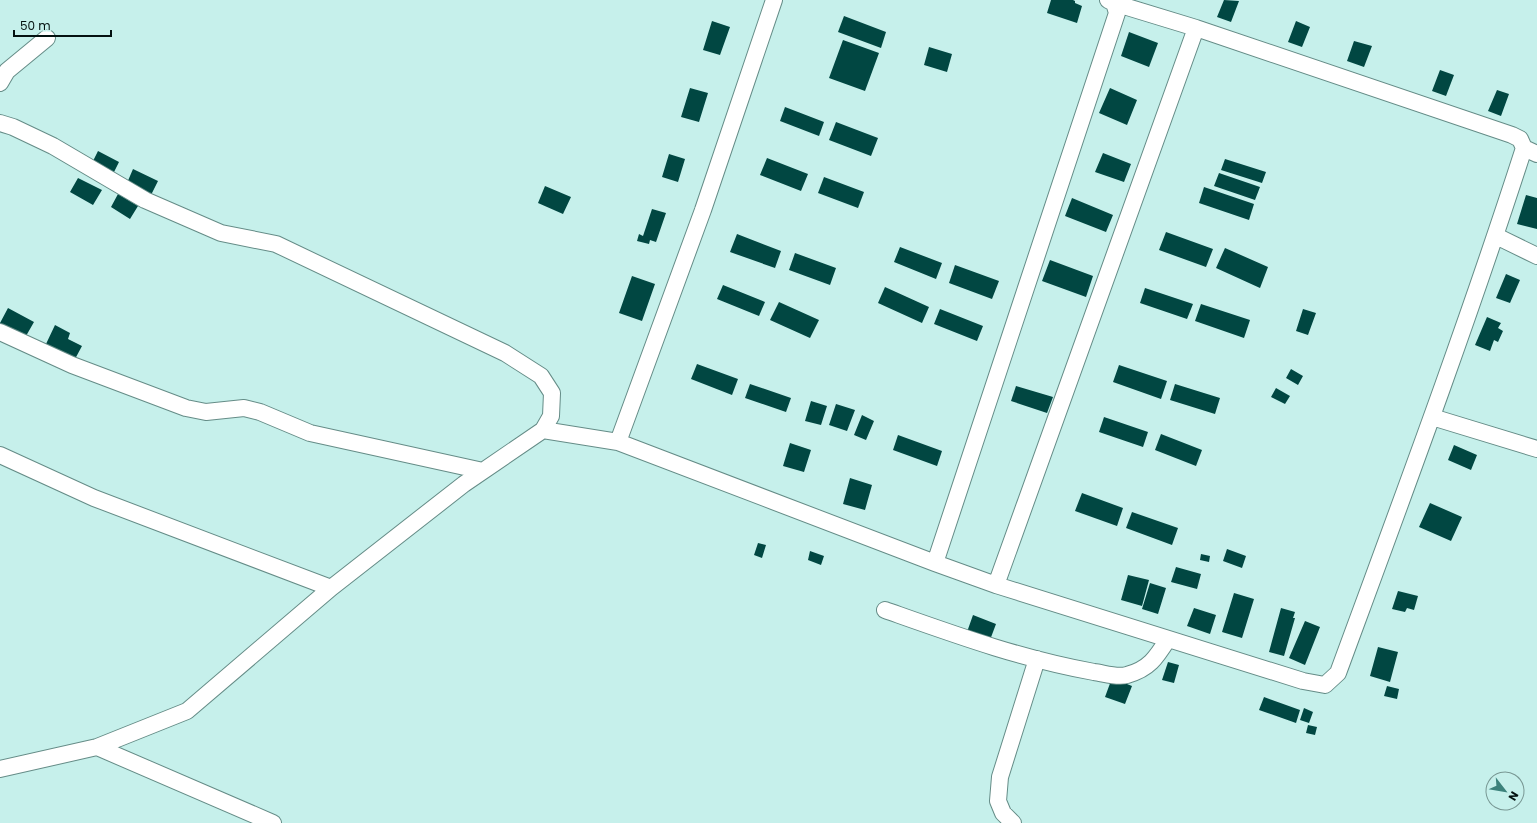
<svg xmlns="http://www.w3.org/2000/svg" width="1537" height="823" viewBox="0 0 1537 823" font-family="Poppins,sans-serif">
<rect width="100%" height="100%" fill="#c6f0eb"/>
<path fill="#014742" d="M 1051,0 L 1073,0 L 1075,1 L 1075,3 L 1082,6 L 1077,23 L 1047,13 Z
M 1224,0 L 1239,1 L 1231,22 L 1217,17 Z
M 844,16 L 886,32 L 881,48 L 838,32 Z
M 712,21 L 730,27 L 720,55 L 703,50 Z
M 1296,21 L 1310,27 L 1302,47 L 1288,42 Z
M 1129,32 L 1158,43 L 1149,67 L 1121,56 Z
M 843,40 L 879,53 L 865,91 L 829,78 Z
M 1354,41 L 1372,46 L 1364,67 L 1347,61 Z
M 929,47 L 952,54 L 947,72 L 924,65 Z
M 1440,70 L 1454,75 L 1446,96 L 1432,91 Z
M 690,88 L 708,93 L 699,122 L 681,117 Z
M 1110,88 L 1137,100 L 1127,125 L 1099,113 Z
M 1497,90 L 1509,94 L 1501,116 L 1488,111 Z
M 785,107 L 824,122 L 819,136 L 780,121 Z
M 836,122 L 878,138 L 871,156 L 829,140 Z
M 98,151 L 119,162 L 113,174 L 92,163 Z
M 1103,153 L 1131,164 L 1124,182 L 1095,172 Z
M 669,154 L 685,159 L 678,182 L 662,177 Z
M 767,158 L 808,174 L 801,191 L 760,175 Z
M 1225,159 L 1266,172 L 1262,183 L 1221,170 Z
M 133,169 L 158,181 L 151,195 L 127,183 Z
M 1219,173 L 1260,187 L 1255,200 L 1214,186 Z
M 824,177 L 864,192 L 858,208 L 818,193 Z
M 78,178 L 102,190 L 93,205 L 70,192 Z
M 545,186 L 571,197 L 563,214 L 538,203 Z
M 1204,187 L 1254,204 L 1249,220 L 1199,203 Z
M 118,194 L 138,206 L 130,219 L 111,207 Z
M 1526,195 L 1537,198 L 1537,229 L 1517,224 Z
M 1072,198 L 1113,215 L 1106,232 L 1065,216 Z
M 652,209 L 666,213 L 656,242 L 650,240 L 649,244 L 637,241 L 639,234 L 643,236 Z
M 1166,232 L 1213,249 L 1206,267 L 1159,250 Z
M 737,234 L 781,251 L 775,268 L 730,252 Z
M 900,247 L 942,263 L 936,279 L 894,262 Z
M 1225,248 L 1268,267 L 1260,288 L 1216,268 Z
M 795,253 L 836,268 L 830,285 L 789,270 Z
M 1050,260 L 1093,276 L 1086,297 L 1042,281 Z
M 955,265 L 999,281 L 992,299 L 949,283 Z
M 1506,274 L 1520,280 L 1510,303 L 1496,298 Z
M 632,276 L 655,284 L 642,321 L 619,313 Z
M 723,285 L 765,302 L 759,316 L 717,299 Z
M 885,287 L 929,307 L 922,323 L 878,303 Z
M 1145,288 L 1193,304 L 1187,319 L 1140,303 Z
M 779,302 L 819,320 L 810,338 L 770,320 Z
M 1201,304 L 1250,320 L 1244,338 L 1195,321 Z
M 8,308 L 34,322 L 26,336 L 0,323 Z
M 940,309 L 983,326 L 977,341 L 934,324 Z
M 1303,309 L 1316,313 L 1308,335 L 1296,331 Z
M 1487,317 L 1501,323 L 1498,328 L 1503,331 L 1498,342 L 1494,340 L 1490,351 L 1475,345 Z
M 55,325 L 70,333 L 68,339 L 82,346 L 75,359 L 46,344 Z
M 697,364 L 738,379 L 732,395 L 691,379 Z
M 1119,365 L 1167,381 L 1161,399 L 1113,382 Z
M 1291,369 L 1303,376 L 1298,385 L 1286,378 Z
M 750,384 L 791,398 L 786,412 L 745,398 Z
M 1175,384 L 1220,398 L 1215,414 L 1170,400 Z
M 1016,386 L 1053,397 L 1047,413 L 1011,401 Z
M 1276,388 L 1290,396 L 1285,404 L 1271,397 Z
M 811,401 L 827,406 L 821,425 L 805,421 Z
M 836,404 L 855,410 L 847,431 L 829,425 Z
M 862,415 L 874,421 L 866,440 L 854,435 Z
M 1104,417 L 1148,432 L 1143,447 L 1099,432 Z
M 1161,434 L 1202,450 L 1196,466 L 1155,450 Z
M 898,435 L 942,451 L 937,466 L 893,450 Z
M 790,443 L 811,450 L 804,472 L 783,466 Z
M 1454,445 L 1477,455 L 1471,470 L 1448,460 Z
M 850,478 L 872,485 L 865,510 L 843,504 Z
M 1082,493 L 1123,508 L 1117,526 L 1075,511 Z
M 1430,503 L 1462,517 L 1451,541 L 1419,527 Z
M 1132,512 L 1178,528 L 1172,545 L 1126,528 Z
M 758,543 L 766,545 L 762,558 L 754,555 Z
M 1227,549 L 1246,556 L 1242,568 L 1223,561 Z
M 810,551 L 824,556 L 821,565 L 808,560 Z
M 1201,554 L 1210,556 L 1209,562 L 1200,560 Z
M 1176,567 L 1201,574 L 1197,589 L 1171,582 Z
M 1128,575 L 1149,580 L 1142,606 L 1121,600 Z
M 1150,583 L 1166,588 L 1158,614 L 1142,609 Z
M 1398,591 L 1418,596 L 1414,610 L 1407,608 L 1405,612 L 1392,609 Z
M 1234,593 L 1254,599 L 1242,638 L 1222,632 Z
M 1194,608 L 1216,615 L 1210,634 L 1187,626 Z
M 1281,608 L 1295,612 L 1293,618 L 1295,618 L 1284,656 L 1269,652 Z
M 973,615 L 996,624 L 990,640 L 967,632 Z
M 1305,621 L 1320,627 L 1305,665 L 1289,658 Z
M 1378,647 L 1398,652 L 1390,682 L 1370,676 Z
M 1168,662 L 1179,665 L 1174,683 L 1162,680 Z
M 1112,678 L 1132,686 L 1125,704 L 1105,697 Z
M 1387,686 L 1399,689 L 1397,699 L 1384,696 Z
M 1264,697 L 1300,710 L 1296,723 L 1259,710 Z
M 1304,708 L 1313,712 L 1309,723 L 1300,720 Z
M 1308,725 L 1317,727 L 1315,735 L 1306,733 Z"/>
<g fill="none" stroke-linecap="round" stroke-linejoin="round">
<defs>
<path id="minor" d="M 0,83 L 7,71 L 47,38
M 0,123 L 13,127 L 53,146 L 145,200 L 221,233 L 276,244 L 505,353 L 541,376 L 552,393 L 551,416 L 543,430
M 1524,148 L 1537,154
M 1496,236 L 1537,256
M 0,332 L 72,365 L 186,408 L 206,412 L 244,408 L 260,412 L 310,433 L 483,471
M 1432,417 L 1537,449
M 618,442 L 703,210 L 774,0
M 0,455 L 94,498 L 331,588
M 935,563 L 1117,13 L 1114,3 L 1108,0
M 996,585 L 1196,28
M 885,610 C 953,634 1021,659 1094,672 C 1103,673 1117,678 1127,675 C 1149,669 1156,658 1168,639
M 97,747 L 273,823
M 0,769 L 97,747 L 187,711 L 331,588 L 464,484 L 543,430 L 618,442 L 935,563 L 996,585 L 1303,681 L 1325,685 L 1338,673 C 1402,499 1467,325 1524,148 L 1520,139 L 1512,135 L 1196,28 L 1114,3
M 1013,823 L 1003,813 L 998,801 L 1000,777 L 1037,659"/>
</defs>
<use href="#minor" stroke="#658c87" stroke-width="18"/>
<use href="#minor" stroke="#fff" stroke-width="16"/>
</g>
<g transform="translate(1505 791) rotate(121)"><circle r="19" fill="#c6f0eb" stroke="#789793"/>
<path d="M0-3L7 15L0 10L-7 15Z" fill="#3c827b"/>
<text y="-6" font-size="11" font-weight="bold" text-anchor="middle" fill="#031110">N</text>
</g>
<path d="M14 30v6h97v-6" fill="none" stroke="#031110" stroke-width="2"/>
<text x="20" y="30" font-size="12" fill="#031110" stroke="#c6f0eb" stroke-width="3" paint-order="stroke">50 m</text>
</svg>
